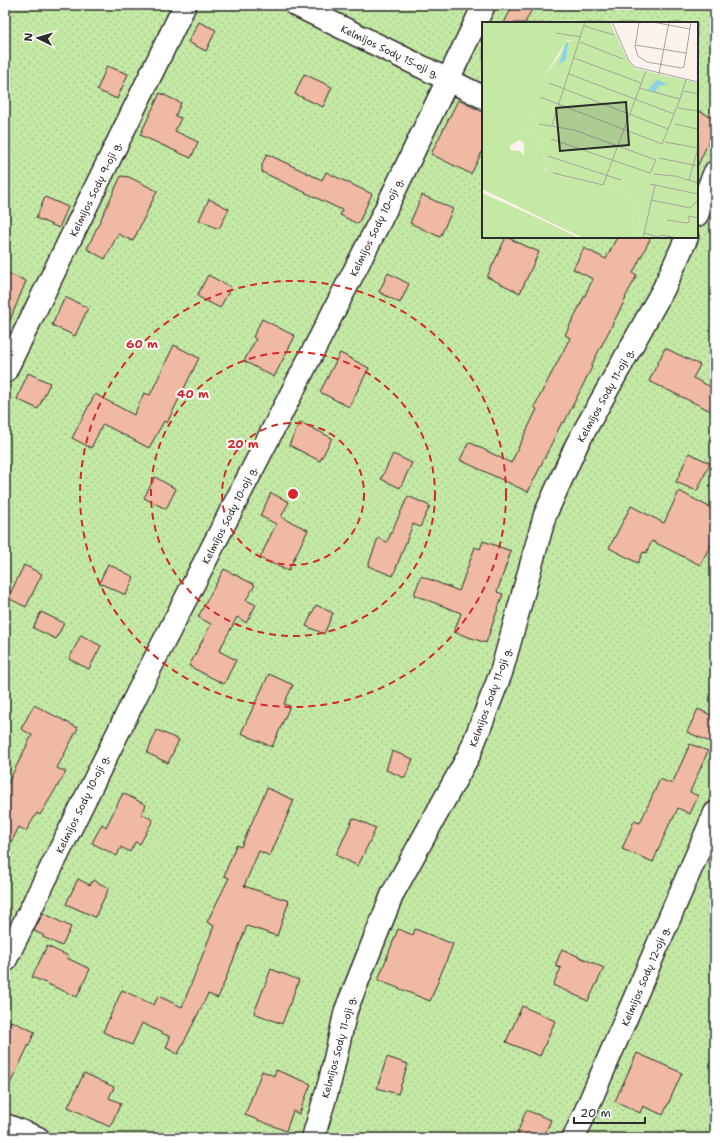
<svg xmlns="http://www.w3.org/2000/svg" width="720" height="1143" viewBox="0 0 720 1143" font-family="'Shantell Sans',sans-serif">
<defs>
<pattern id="garden-dots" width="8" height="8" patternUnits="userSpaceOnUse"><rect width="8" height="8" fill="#c3e9a4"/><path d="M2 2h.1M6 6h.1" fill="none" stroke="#a8c88d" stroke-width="1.8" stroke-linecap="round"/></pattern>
</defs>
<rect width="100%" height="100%" fill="#fcf1ed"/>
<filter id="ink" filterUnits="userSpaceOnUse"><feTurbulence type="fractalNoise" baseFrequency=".025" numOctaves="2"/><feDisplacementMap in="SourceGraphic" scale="8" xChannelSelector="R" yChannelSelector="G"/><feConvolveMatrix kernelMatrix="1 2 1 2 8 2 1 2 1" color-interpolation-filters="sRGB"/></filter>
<g filter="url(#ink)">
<path fill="url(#garden-dots)" stroke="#778a68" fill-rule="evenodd" d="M 5,5 L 715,5 L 715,1138 L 5,1138 ZM 483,23 L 697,23 L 697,237 L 483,237 Z"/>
<path fill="#f0b9a4" stroke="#2b2b2b" d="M 513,5 L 534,5 L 525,23 L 504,23 Z
M 199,22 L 216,30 L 206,51 L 188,42 Z
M 107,66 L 128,74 L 117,99 L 97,90 Z
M 304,74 L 332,87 L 323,107 L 295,94 Z
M 160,93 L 181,103 L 175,116 L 181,118 L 175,131 L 198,142 L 191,158 L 140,135 Z
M 458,100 L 483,112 L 483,150 L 471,174 L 431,154 Z
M 697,110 L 715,119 L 715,128 L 697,167 Z
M 267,154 L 322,180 L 326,172 L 372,194 L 358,224 L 340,215 L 342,210 L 262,172 L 262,164 Z
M 121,176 L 129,177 L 157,191 L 133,241 L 118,234 L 105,259 L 87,249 Z
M 422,195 L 453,209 L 440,237 L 410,223 Z
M 45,197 L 68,207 L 59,228 L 36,218 Z
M 209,199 L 229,209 L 219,229 L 199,220 Z
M 506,237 L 539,252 L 520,293 L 487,277 Z
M 617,237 L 651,237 L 633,273 L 637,275 L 625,298 L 626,298 L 591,366 L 592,367 L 564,423 L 562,422 L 528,492 L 460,460 L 469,442 L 511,463 L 537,409 L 534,407 L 570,338 L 565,335 L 593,279 L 573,269 L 584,248 L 606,259 Z
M 5,272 L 26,281 L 6,330 L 5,330 Z
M 388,273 L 409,284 L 400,303 L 379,292 Z
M 208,275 L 231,287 L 220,308 L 197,296 Z
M 65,297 L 88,308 L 75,336 L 52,325 Z
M 262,319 L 295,336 L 274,377 L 244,361 L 256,339 L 253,337 Z
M 174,345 L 199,358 L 167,423 L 164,421 L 149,448 L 103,424 L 91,448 L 72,438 L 95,394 L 134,415 L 144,393 L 150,395 Z
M 665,348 L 700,365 L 693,378 L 715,389 L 715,413 L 649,381 Z
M 340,353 L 369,368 L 349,407 L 320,392 Z
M 28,373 L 50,383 L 38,409 L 17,399 Z
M 300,422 L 332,438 L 320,461 L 289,445 Z
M 689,453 L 710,463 L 697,491 L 676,482 Z
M 393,454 L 412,463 L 400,488 L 381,479 Z
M 155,477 L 176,489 L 166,509 L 144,498 Z
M 679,491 L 715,510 L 715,537 L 700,565 L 652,541 L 646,553 L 643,552 L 638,563 L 609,548 L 631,506 L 664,523 Z
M 271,493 L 289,502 L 281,517 L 308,530 L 288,571 L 260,558 L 276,524 L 260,516 Z
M 408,496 L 430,506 L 420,527 L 413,524 L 393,576 L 368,566 L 378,538 L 387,542 Z
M 483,541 L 511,551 L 497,592 L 503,594 L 486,643 L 454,632 L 461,613 L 414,595 L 421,576 L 459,591 L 475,547 L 480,549 Z
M 108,564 L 134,577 L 126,595 L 99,583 Z
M 24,565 L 42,574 L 26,607 L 8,598 Z
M 224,569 L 255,585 L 246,600 L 256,605 L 246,623 L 237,617 L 219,651 L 236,660 L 224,684 L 189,666 L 211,624 L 198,617 Z
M 316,605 L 333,613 L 324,634 L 306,626 Z
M 41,612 L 64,623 L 56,639 L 33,628 Z
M 81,635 L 101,646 L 89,669 L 69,659 Z
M 269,674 L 293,685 L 284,704 L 290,706 L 272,747 L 241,733 Z
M 34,705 L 78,728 L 57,768 L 66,772 L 40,815 L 37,813 L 26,831 L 19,827 L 5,854 L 5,789 L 32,735 L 21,729 Z
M 698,709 L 715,717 L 715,731 L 710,742 L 687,732 Z
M 157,730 L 179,740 L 168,763 L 147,753 Z
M 690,744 L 708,751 L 690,792 L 698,796 L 690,814 L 678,808 L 673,819 L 672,818 L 653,862 L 622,849 L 634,821 L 640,823 L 660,779 L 672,784 Z
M 392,751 L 413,759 L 405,778 L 386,770 Z
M 267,788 L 294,800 L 270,856 L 259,851 L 244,886 L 289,901 L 277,936 L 247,926 L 218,998 L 208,994 L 178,1054 L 166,1048 L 170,1037 L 142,1023 L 132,1045 L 103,1032 L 122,990 L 154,1005 L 158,996 L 182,1007 L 214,926 L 207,922 L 229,878 L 224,876 L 236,845 L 241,847 Z
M 123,793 L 146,805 L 142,814 L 153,820 L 140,844 L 135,842 L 130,852 L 121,847 L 117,856 L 92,843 L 102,824 L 106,827 Z
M 353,818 L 376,828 L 358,866 L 336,855 Z
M 78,879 L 90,885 L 93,880 L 109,888 L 95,917 L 66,904 Z
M 43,913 L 71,927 L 62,946 L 43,937 L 43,935 L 34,931 Z
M 398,929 L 413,935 L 415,929 L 453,944 L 430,1001 L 378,980 Z
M 47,946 L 68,956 L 67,958 L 90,969 L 77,997 L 32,977 Z
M 562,949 L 604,968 L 588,1001 L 553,985 L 561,968 L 555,966 Z
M 271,969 L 299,980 L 282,1024 L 254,1013 Z
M 522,1006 L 555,1021 L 540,1056 L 506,1042 Z
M 11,1021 L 35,1032 L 5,1094 L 5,1034 Z
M 637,1053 L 682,1073 L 663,1115 L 643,1106 L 640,1113 L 615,1101 Z
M 387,1057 L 408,1064 L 398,1094 L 377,1088 Z
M 276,1070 L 311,1084 L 299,1114 L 293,1111 L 286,1131 L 245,1115 L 262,1071 L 274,1076 Z
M 84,1073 L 114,1087 L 109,1098 L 121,1103 L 110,1127 L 68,1107 Z
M 526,1110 L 551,1120 L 543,1138 L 527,1138 L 517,1134 Z"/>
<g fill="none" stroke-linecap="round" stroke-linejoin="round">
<defs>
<path id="minor" d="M 296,5 L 483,97
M 697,215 L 715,172
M 5,372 L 185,5
M 5,961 L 142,684 L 379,223 L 484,5
M 5,1125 L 38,1138
M 313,1138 L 330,1081 L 346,1010 L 393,893 L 469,755 L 501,673 L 545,515 L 577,444 L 664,288 L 687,237
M 574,1138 L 715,813"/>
</defs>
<use href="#minor" stroke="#2b2b2b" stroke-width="25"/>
<use href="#minor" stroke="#fff" stroke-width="22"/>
</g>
</g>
<g fill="none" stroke="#d62828" stroke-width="2" stroke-dasharray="7 5">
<circle cx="293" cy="494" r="71"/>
<circle cx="293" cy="494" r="142"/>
<circle cx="293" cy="494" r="213"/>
</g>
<g text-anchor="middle" stroke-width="4" stroke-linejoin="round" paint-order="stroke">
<g font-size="10" fill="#2b2b2b" stroke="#fff">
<text transform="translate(390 51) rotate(26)" y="4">Kelmijos Sodų 15-oji g.</text>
<text transform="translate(95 189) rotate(-64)" y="4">Kelmijos Sodų 9-oji g.</text>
<text transform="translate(376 227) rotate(-64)" y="4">Kelmijos Sodų 10-oji g.</text>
<text transform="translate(605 395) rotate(-61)" y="4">Kelmijos Sodų 11-oji g.</text>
<text transform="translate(229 515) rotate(-63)" y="4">Kelmijos Sodų 10-oji g.</text>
<text transform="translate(490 697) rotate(-70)" y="4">Kelmijos Sodų 11-oji g.</text>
<text transform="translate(82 804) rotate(-64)" y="4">Kelmijos Sodų 10-oji g.</text>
<text transform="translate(645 976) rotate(-67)" y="4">Kelmijos Sodų 12-oji g.</text>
<text transform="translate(338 1047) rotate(-75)" y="4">Kelmijos Sodų 11-oji g.</text>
</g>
</g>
<g transform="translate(482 22)">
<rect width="216" height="216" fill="#fcf1ed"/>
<path d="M 53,93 L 65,151 L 63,146 L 42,134 L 42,121 L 37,118 L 48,106 Z" fill="#c3e9a4"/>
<path d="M 0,0 L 69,0 L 69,11 L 93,15 L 92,19 L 85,18 L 60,58 L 60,68 L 51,72 L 53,93 L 50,103 L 37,118 L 27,124 L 29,128 L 38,129 L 42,134 L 58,140 L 65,151 L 137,167 L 148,177 L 155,178 L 158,190 L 154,216 L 101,216 L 0,167 ZM 0,171 L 43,190 L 97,216 L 0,216 Z" fill="#c3e9a4"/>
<path d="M 69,0 L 128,0 L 146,39 L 154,47 L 216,61 L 216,216 L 154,216 L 158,190 L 155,178 L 148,177 L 137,167 L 65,151 L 53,93 L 49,87 L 51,72 L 52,69 L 60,68 L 60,58 L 78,33 L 84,19 L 92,19 L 93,16 L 69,11 Z" fill="#c3e9a4"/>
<path d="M 86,20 L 84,38 L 77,42 L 84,21 ZM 175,58 L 186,62 L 177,64 L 173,70 L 166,67 Z" fill="#89d3e9"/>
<path fill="none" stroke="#a8a29f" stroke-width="1" d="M 130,0 L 147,39 L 153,45 L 216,60M 157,0 L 153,25 L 156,34 L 165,40 L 199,46 L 202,45 L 209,0M 171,0 L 208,7M 102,4 L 132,13M 74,11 L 99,15M 98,20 L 141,37M 153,23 L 204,31M 92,36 L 159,61M 87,52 L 192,92M 177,52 L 187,0M 67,61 L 186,107M 157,66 L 198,77 L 204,58M 202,69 L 216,72M 58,75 L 180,122 L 198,77M 196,86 L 216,89M 57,102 L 92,108 L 174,138 L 168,151 L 69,117M 193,102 L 216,107M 70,103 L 103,0M 183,120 L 216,126M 66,134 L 139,158M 177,136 L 216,144M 71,151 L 121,163 L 164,49M 171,152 L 193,154 L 216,161M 207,158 L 216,126M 168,162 L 216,172M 169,178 L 208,186 L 216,178M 185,198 L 204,201 L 207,200 L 207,194 L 216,196M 162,211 L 176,215M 161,216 L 173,163M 176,216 L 179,213 L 196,216"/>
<path fill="#2b2b2b" fill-opacity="0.15" stroke="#2b2b2b" stroke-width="2" d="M 144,80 L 147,123 L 78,129 L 74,86 Z"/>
<rect width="216" height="216" fill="none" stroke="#2b2b2b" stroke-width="2"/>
</g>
<circle cx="293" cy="494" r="6" fill="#d62828" stroke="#fff" stroke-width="2"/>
<g font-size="12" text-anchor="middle" font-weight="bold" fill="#d62828" stroke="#fff" stroke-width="4" stroke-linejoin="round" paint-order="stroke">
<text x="142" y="348">60 m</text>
<text x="193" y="398">40 m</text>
<text x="243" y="448">20 m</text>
</g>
<rect width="720" height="1143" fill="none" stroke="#fff" stroke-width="20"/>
<rect x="10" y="10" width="700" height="1123" fill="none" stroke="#2b2b2b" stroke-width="1.5" filter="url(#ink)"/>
<g transform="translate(38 38) rotate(275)" stroke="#ffffff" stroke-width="3" paint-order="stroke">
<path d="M0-3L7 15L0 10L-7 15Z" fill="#2b2b2b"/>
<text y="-6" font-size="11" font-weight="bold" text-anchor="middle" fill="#2b2b2b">N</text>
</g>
<path d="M574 1117v6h71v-6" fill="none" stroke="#2b2b2b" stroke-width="2"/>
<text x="580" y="1117" font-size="12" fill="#2b2b2b" stroke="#ffffff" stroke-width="3" paint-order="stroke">20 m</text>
</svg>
